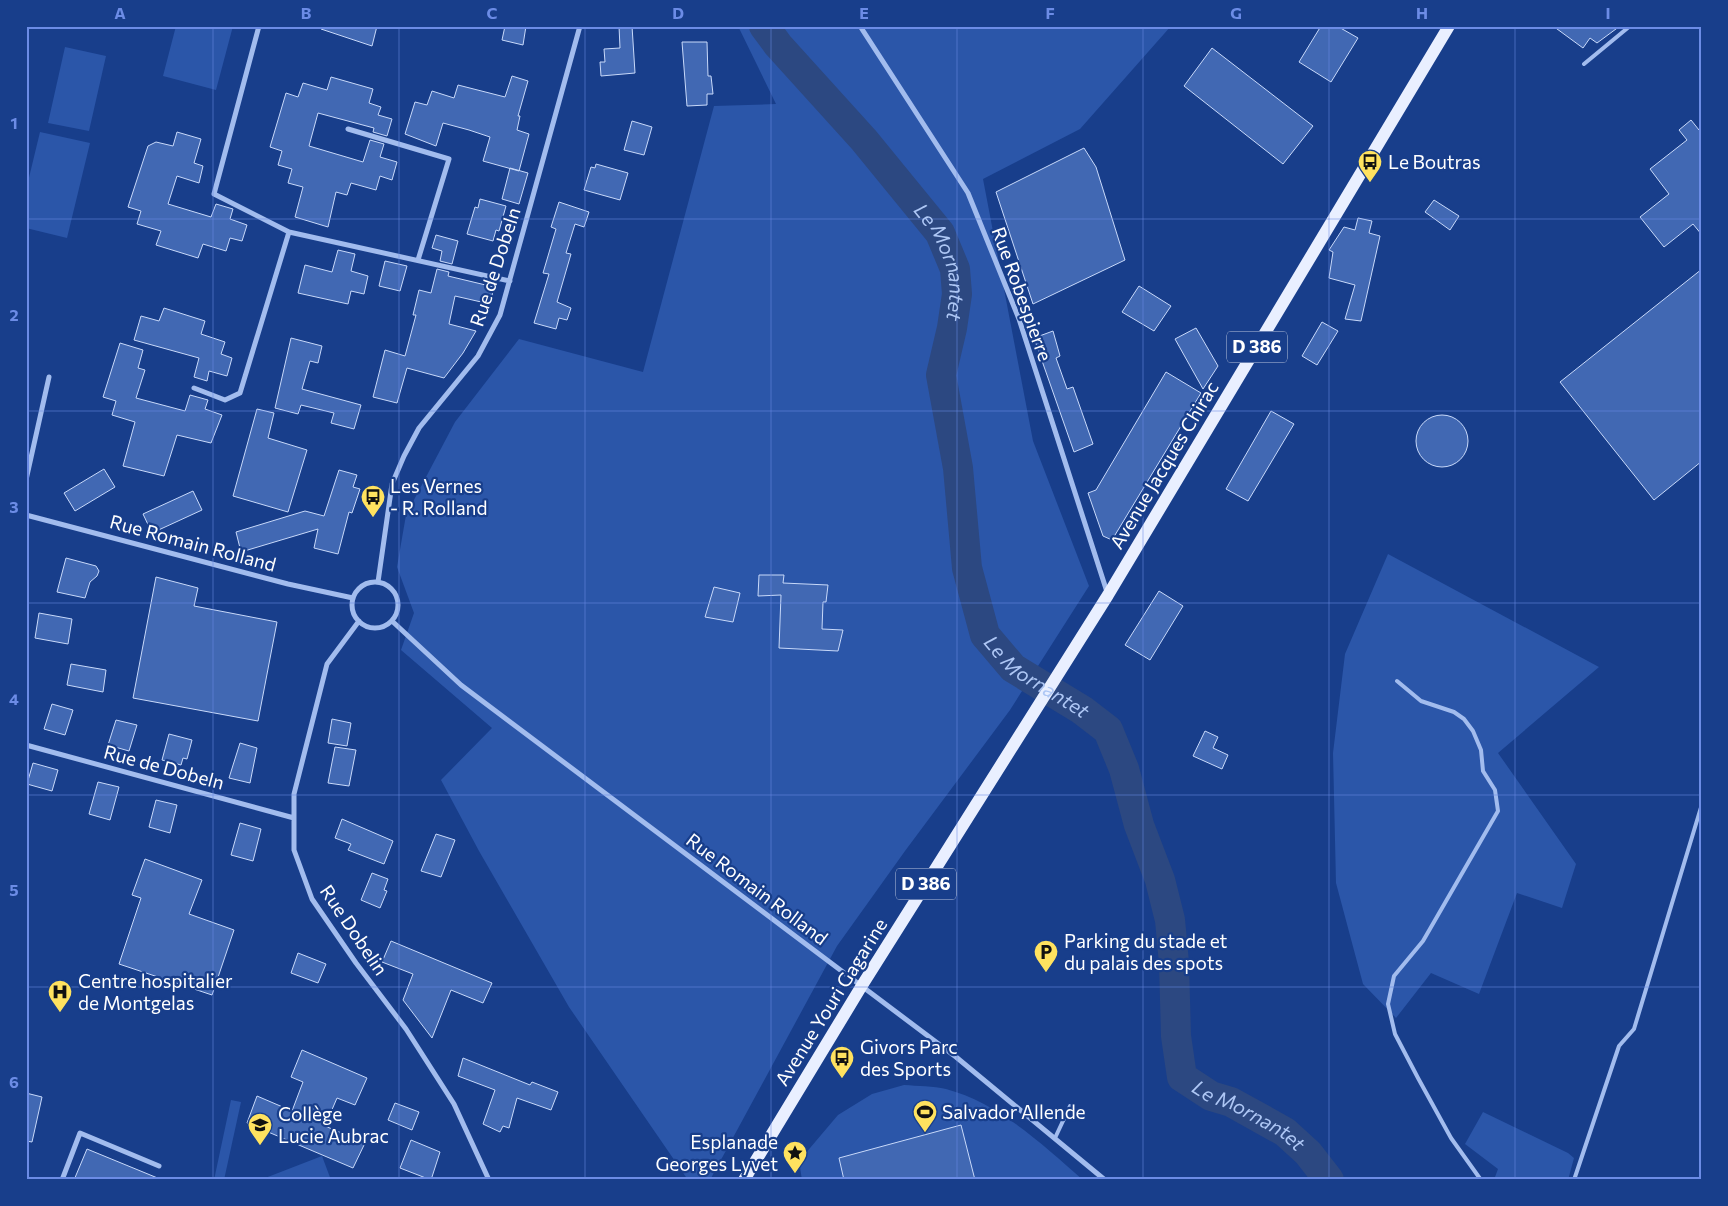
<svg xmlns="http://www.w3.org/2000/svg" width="1728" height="1206" viewBox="0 0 1728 1206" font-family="Commissioner,sans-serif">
<rect width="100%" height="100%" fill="#183e8b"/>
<path fill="#2b56a9" d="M 176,26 L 233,26 L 216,90 L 163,76 Z
M 738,26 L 1171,26 L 1080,129 L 983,179 L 1033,441 L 1089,586 L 1010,710 L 905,851 L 837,946 L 710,1180 L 688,1180 L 569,1007 L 479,851 L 441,780 L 492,728 L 401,650 L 414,613 L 397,567 L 406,515 L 455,422 L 519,339 L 643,372 L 714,106 L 776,104 Z
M 65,47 L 106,56 L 89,131 L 48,123 Z
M 40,132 L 90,143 L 67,238 L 26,228 L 26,190 Z
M 1388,554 L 1599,667 L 1498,753 L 1576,864 L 1562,908 L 1517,893 L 1479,994 L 1431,973 L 1396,1018 L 1363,984 L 1336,883 L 1333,753 L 1345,654 Z
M 904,1085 C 918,1086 933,1086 946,1089 C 999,1103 1043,1145 1083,1180 L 802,1180 L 799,1161 L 838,1115 L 872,1094 Z
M 231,1100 L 241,1102 L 224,1180 L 214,1180 Z
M 1483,1112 L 1568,1153 L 1574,1158 L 1568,1180 L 1500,1180 L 1495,1177 L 1498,1169 L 1465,1144 Z
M 322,1156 L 331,1180 L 260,1180 Z"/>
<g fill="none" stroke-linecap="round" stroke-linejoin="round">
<path stroke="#2c4881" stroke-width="30" id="s1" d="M 764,26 L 778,45 L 864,140 L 940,233 L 955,269 L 957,294 L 952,328 L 941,375 L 958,468 L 967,568 L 985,635 L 1013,668 L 1082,710 L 1108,730 L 1124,769 L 1139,825 L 1160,880 L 1170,920 L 1174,963 L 1176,1036 L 1182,1077 L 1211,1096 L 1231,1102 L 1285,1132 L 1308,1153 L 1329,1180"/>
</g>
<path fill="#4168b3" stroke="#c8d9fa" d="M 321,26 L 377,26 L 372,46 L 321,29 Z
M 505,26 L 526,26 L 523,45 L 502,40 Z
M 619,26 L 632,26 L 635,73 L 601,76 L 600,62 L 605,62 L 604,49 L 620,48 Z
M 1321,26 L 1337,26 L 1358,38 L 1331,82 L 1299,62 Z
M 1553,26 L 1620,26 L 1597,43 L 1590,38 L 1583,48 Z
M 682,42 L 707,42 L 708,76 L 711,76 L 713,94 L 707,94 L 707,105 L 687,106 Z
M 1212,48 L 1313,126 L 1283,164 L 1184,86 Z
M 512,76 L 528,81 L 518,116 L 520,116 L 517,130 L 529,134 L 519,171 L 483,161 L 490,137 L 469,130 L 443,123 L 436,146 L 405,134 L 415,102 L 427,105 L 432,91 L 454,98 L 458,85 L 505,97 Z
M 331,77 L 373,89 L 369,103 L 381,107 L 378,115 L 392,119 L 387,136 L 373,132 L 374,128 L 318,113 L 309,146 L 363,162 L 370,140 L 384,144 L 380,157 L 397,162 L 392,180 L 380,176 L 376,190 L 351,183 L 347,195 L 336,192 L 328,227 L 295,217 L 303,187 L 288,183 L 292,169 L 278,165 L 282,151 L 270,147 L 286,93 L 298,97 L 303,83 L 327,90 Z
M 1691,120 L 1699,130 L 1702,128 L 1702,235 L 1693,224 L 1664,247 L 1640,217 L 1669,194 L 1650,169 L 1687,140 L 1679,130 Z
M 632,121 L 652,127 L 644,155 L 624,150 Z
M 177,132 L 201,139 L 194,163 L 203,166 L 199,183 L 177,176 L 168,204 L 211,217 L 216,204 L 233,209 L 230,219 L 247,225 L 242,241 L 230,238 L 226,251 L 203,244 L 198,258 L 156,245 L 161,231 L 137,224 L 141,211 L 128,207 L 148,146 L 156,142 L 173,146 Z
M 1084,148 L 1096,167 L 1125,260 L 1033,304 L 996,192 Z
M 596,164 L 628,173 L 620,200 L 584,190 L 591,167 L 595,168 Z
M 510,168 L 528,173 L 519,204 L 502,199 Z
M 480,199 L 506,206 L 499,231 L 496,230 L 493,241 L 467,234 L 475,207 L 478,208 Z
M 1434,200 L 1459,216 L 1450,230 L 1425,212 Z
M 559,202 L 589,212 L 584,227 L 575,224 L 566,253 L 571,254 L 557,302 L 571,308 L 567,320 L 559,318 L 556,329 L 534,323 L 549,274 L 543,273 L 556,229 L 551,227 Z
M 1358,218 L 1372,221 L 1369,233 L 1380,236 L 1361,321 L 1345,319 L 1355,285 L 1329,278 L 1333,252 L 1329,250 L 1344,227 L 1355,230 Z
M 436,235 L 458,241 L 452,264 L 440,261 L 442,251 L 432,248 Z
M 338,250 L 355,254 L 351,271 L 368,276 L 364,294 L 351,291 L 348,304 L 298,293 L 305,265 L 332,272 Z
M 385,261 L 407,266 L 400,291 L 379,286 Z
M 437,269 L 449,272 L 448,276 L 494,287 L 490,304 L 455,296 L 449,324 L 476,331 L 463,353 L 444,378 L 407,368 L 397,403 L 373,397 L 385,350 L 405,356 L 416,315 L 413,315 L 419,290 L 431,293 Z
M 1702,269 L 1702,461 L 1654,500 L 1560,382 Z
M 1139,286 L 1171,306 L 1154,331 L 1122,312 Z
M 164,308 L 205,321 L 201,334 L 225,342 L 221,354 L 232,358 L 227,376 L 209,371 L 207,381 L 194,377 L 199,358 L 134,340 L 141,316 L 159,321 Z
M 1322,322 L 1338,331 L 1317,365 L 1302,356 Z
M 1196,328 L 1218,366 L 1203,389 L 1175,339 Z
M 1053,331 L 1060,356 L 1056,358 L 1067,389 L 1073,387 L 1093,444 L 1074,452 L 1034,338 Z
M 291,338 L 322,346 L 318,363 L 310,361 L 302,389 L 361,405 L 354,429 L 331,423 L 334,413 L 301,405 L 298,414 L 275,408 Z
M 120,343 L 143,350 L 138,368 L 145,370 L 136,398 L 185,411 L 190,395 L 208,400 L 205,409 L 222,415 L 211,443 L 177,435 L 164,476 L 123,466 L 135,422 L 112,415 L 116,401 L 103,397 Z
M 1166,372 L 1201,393 L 1112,540 L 1103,536 L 1088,493 L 1096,490 Z
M 257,409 L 274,413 L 268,438 L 307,450 L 288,512 L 233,496 Z
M 1271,411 L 1294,424 L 1248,501 L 1226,489 Z
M1416 441a26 26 0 1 1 52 0a26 26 0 1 1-52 0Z
M 104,469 L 115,487 L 75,511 L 64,493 Z
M 339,470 L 357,475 L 353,487 L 360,489 L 352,513 L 349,512 L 338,554 L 314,548 L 318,529 L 241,552 L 236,532 L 305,511 L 324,516 Z
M 193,491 L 202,510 L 152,533 L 143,514 Z
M 66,558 L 96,566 L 99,571 L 97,576 L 90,582 L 85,598 L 57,592 Z
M 759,575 L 784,575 L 783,583 L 828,585 L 826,602 L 823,602 L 822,629 L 843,630 L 838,651 L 779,648 L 781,595 L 758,596 Z
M 156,577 L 198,588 L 194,606 L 277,622 L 258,721 L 133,698 Z
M 714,587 L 740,593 L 733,622 L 705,617 Z
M 1159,591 L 1183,606 L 1150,660 L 1125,645 Z
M 39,613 L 72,619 L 68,644 L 35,638 Z
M 71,664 L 106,670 L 103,692 L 67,685 Z
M 52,704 L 73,710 L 65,735 L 44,729 Z
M 332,719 L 351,723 L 347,746 L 328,743 Z
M 116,720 L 137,725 L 129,751 L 108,745 Z
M 1205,731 L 1218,737 L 1213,748 L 1228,755 L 1222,769 L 1193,756 Z
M 169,734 L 192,740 L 187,759 L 183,758 L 181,765 L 162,760 Z
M 240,743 L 257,748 L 250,783 L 229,778 Z
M 335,747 L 356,750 L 349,786 L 328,783 Z
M 33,763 L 58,770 L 52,791 L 27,784 Z
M 98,782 L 119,787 L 110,820 L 89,814 Z
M 156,800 L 177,805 L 170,833 L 149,827 Z
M 342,819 L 393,841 L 384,864 L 348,850 L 351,844 L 335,838 Z
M 240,823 L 261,829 L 253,861 L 231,855 Z
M 436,834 L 455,840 L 441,877 L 421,871 Z
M 145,859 L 202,880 L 189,914 L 234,930 L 212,995 L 119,964 L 141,898 L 132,895 Z
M 372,873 L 388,879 L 384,890 L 387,891 L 380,908 L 361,900 Z
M 391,941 L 492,983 L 483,1003 L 451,990 L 432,1038 L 403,1000 L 413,974 L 382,962 Z
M 298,953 L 326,964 L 318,983 L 291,973 Z
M 302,1050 L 367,1078 L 355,1105 L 337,1098 L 325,1126 L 365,1143 L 353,1168 L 247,1123 L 257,1096 L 292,1111 L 303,1082 L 291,1077 Z
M 463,1058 L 530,1085 L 532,1082 L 558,1092 L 551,1110 L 517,1098 L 509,1128 L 503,1126 L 500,1132 L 483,1124 L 495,1090 L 458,1076 Z
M 26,1093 L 42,1097 L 32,1142 L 26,1141 Z
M 395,1103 L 419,1112 L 412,1130 L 388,1120 Z
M 961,1125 L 975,1180 L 844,1180 L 839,1158 Z
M 411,1140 L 440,1152 L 431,1180 L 400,1168 Z
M 87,1149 L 160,1179 L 160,1180 L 74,1180 Z"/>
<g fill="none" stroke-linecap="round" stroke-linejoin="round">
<path stroke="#a2bcee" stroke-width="4" d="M 1584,64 L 1630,26
M 1397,681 L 1421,701 L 1454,712 L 1464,719 L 1473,731 L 1481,750 L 1483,771 L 1495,790 L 1498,811 L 1423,941 L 1394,976 L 1388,1004 L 1395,1034 L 1418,1078 L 1451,1138 L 1481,1180
M 1055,1138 L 1070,1106
M 1574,1180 L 1619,1046 L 1634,1029 L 1702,804"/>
<path stroke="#a2bcee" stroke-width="5" d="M 860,26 L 968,193 L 1019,319 L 1107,592
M 348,129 L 449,159 L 418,260
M 289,232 L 510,281
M 194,388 L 225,400 L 240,393 L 289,232 L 214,194 L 259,26
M 26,480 L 49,377
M 26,515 L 288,584 L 353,598
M 378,582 L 392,484 L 404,456 L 419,428 L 478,356 L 500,315 L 580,26
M352 605a23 23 0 1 1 46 0a23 23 0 1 1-46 0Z
M 359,621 L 327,664 L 294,794 L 294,850 L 312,899 L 356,963 L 406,1029 L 454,1104 L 489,1180
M 392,621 L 461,685 L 956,1057 L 1105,1180
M 26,745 L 294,818
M 62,1180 L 80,1133 L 159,1166"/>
<path stroke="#e9efff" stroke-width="12" d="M 744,1180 L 861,987 L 1108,595 L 1449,26"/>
</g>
<path fill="none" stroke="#6c8ce6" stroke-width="1" stroke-opacity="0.55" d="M 213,26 L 213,1180M 399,26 L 399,1180M 585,26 L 585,1180M 771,26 L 771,1180M 957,26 L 957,1180M 1143,26 L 1143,1180M 1329,26 L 1329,1180M 1515,26 L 1515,1180M 26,219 L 1702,219M 26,411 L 1702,411M 26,603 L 1702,603M 26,795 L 1702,795M 26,987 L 1702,987"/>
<defs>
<symbol id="bus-pin" viewBox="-11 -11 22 30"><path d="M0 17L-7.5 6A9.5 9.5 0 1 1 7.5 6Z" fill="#ffe25f" stroke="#183e8b"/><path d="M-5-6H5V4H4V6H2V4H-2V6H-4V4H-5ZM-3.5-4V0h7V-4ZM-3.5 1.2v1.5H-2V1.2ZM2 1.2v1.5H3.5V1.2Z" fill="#111"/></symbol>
<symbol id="parking-pin" viewBox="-11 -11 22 30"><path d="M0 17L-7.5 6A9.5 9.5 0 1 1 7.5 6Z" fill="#ffe25f" stroke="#183e8b"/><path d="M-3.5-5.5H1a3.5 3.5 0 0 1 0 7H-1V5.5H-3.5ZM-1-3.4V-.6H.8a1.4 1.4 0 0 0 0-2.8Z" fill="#111"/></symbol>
<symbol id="hospital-pin" viewBox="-11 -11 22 30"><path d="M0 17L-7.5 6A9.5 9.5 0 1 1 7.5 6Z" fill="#ffe25f" stroke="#183e8b"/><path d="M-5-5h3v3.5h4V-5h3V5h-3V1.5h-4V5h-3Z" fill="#111"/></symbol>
<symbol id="stadium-pin" viewBox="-11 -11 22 30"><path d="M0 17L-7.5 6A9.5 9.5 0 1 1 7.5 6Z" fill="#ffe25f" stroke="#183e8b"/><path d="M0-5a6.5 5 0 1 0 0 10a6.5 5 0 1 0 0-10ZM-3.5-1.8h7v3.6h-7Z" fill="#111"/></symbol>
<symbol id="school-pin" viewBox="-11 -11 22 30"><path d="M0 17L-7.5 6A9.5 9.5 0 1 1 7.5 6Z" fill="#ffe25f" stroke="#183e8b"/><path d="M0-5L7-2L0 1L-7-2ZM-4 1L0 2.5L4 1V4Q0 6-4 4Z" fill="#111"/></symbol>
<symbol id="sight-pin" viewBox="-11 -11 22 30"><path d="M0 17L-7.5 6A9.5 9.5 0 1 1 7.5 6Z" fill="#ffe25f" stroke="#183e8b"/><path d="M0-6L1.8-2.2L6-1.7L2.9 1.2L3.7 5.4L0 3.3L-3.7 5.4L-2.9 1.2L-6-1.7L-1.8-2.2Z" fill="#111"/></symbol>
</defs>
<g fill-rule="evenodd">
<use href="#bus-pin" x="1356" y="148" width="28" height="38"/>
<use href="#bus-pin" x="359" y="483" width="28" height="38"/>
<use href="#parking-pin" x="1032" y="938" width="28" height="38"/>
<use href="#hospital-pin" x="46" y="978" width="28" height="38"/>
<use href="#bus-pin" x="828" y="1044" width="28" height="38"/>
<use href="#stadium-pin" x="911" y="1098" width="28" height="38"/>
<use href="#school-pin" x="246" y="1111" width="28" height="38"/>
<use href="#sight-pin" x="781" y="1139" width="28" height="38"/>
</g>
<g text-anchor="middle" stroke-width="4.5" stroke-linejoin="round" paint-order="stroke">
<g fill="#183e8b" stroke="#bac5dc" stroke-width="1">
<rect x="1227" y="331.5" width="60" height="31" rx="4"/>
<rect x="896" y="868.5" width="60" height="31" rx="4"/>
</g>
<g font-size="18" font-weight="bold" fill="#fff">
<text x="1257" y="353">D 386</text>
<text x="926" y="890">D 386</text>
</g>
<g font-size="19" fill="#fff" stroke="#183e8b" text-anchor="start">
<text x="1388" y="169">Le Boutras</text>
<text x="390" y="493">Les Vernes<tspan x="390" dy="22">- R. Rolland</tspan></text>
<text x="1064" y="948">Parking du stade et<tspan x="1064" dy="22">du palais des spots</tspan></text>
<text x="78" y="988">Centre hospitalier<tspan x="78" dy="22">de Montgelas</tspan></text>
<text x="860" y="1054">Givors Parc<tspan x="860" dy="22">des Sports</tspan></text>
<text x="942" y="1119">Salvador Allende</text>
<text x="278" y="1121">Collège<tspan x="278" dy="22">Lucie Aubrac</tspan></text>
<text x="778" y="1149" text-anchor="end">Esplanade<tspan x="778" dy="22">Georges Lyvet</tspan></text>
</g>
<g font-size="19" fill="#fff" stroke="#183e8b">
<text transform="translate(495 267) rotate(-72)" y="7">Rue de Dobeln</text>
<text transform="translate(1022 294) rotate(70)" y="7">Rue Robespierre</text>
<text transform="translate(1164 465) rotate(-59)" y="7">Avenue Jacques Chirac</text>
<text transform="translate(193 543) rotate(15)" y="7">Rue Romain Rolland</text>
<text transform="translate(164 767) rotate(15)" y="7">Rue de Dobeln</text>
<text transform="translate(757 889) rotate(37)" y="7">Rue Romain Rolland</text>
<text transform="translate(354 930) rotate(56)" y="7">Rue Dobelin</text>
<text transform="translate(831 1002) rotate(-58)" y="7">Avenue Youri Gagarine</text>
</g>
<g font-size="20" font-style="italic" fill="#aec7f5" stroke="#183e8b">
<text dy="7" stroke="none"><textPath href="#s1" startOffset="300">Le Mornantet</textPath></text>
<text dy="7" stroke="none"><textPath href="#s1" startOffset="750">Le Mornantet</textPath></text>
<text dy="7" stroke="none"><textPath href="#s1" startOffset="1275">Le Mornantet</textPath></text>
</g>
</g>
<rect width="1728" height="1206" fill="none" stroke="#183e8b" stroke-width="55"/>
<rect x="28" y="28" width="1672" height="1150" fill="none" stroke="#6c8ce6" stroke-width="2"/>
<g font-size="16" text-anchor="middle" font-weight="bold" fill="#6c8ce6">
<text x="120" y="19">A</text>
<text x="306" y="19">B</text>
<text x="492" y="19">C</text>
<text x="678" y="19">D</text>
<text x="864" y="19">E</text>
<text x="1050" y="19">F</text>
<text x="1236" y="19">G</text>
<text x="1422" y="19">H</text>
<text x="1608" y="19">I</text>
<text x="14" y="129">1</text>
<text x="14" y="321">2</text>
<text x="14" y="513">3</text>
<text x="14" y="705">4</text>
<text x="14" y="896">5</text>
<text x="14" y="1088">6</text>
</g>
</svg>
